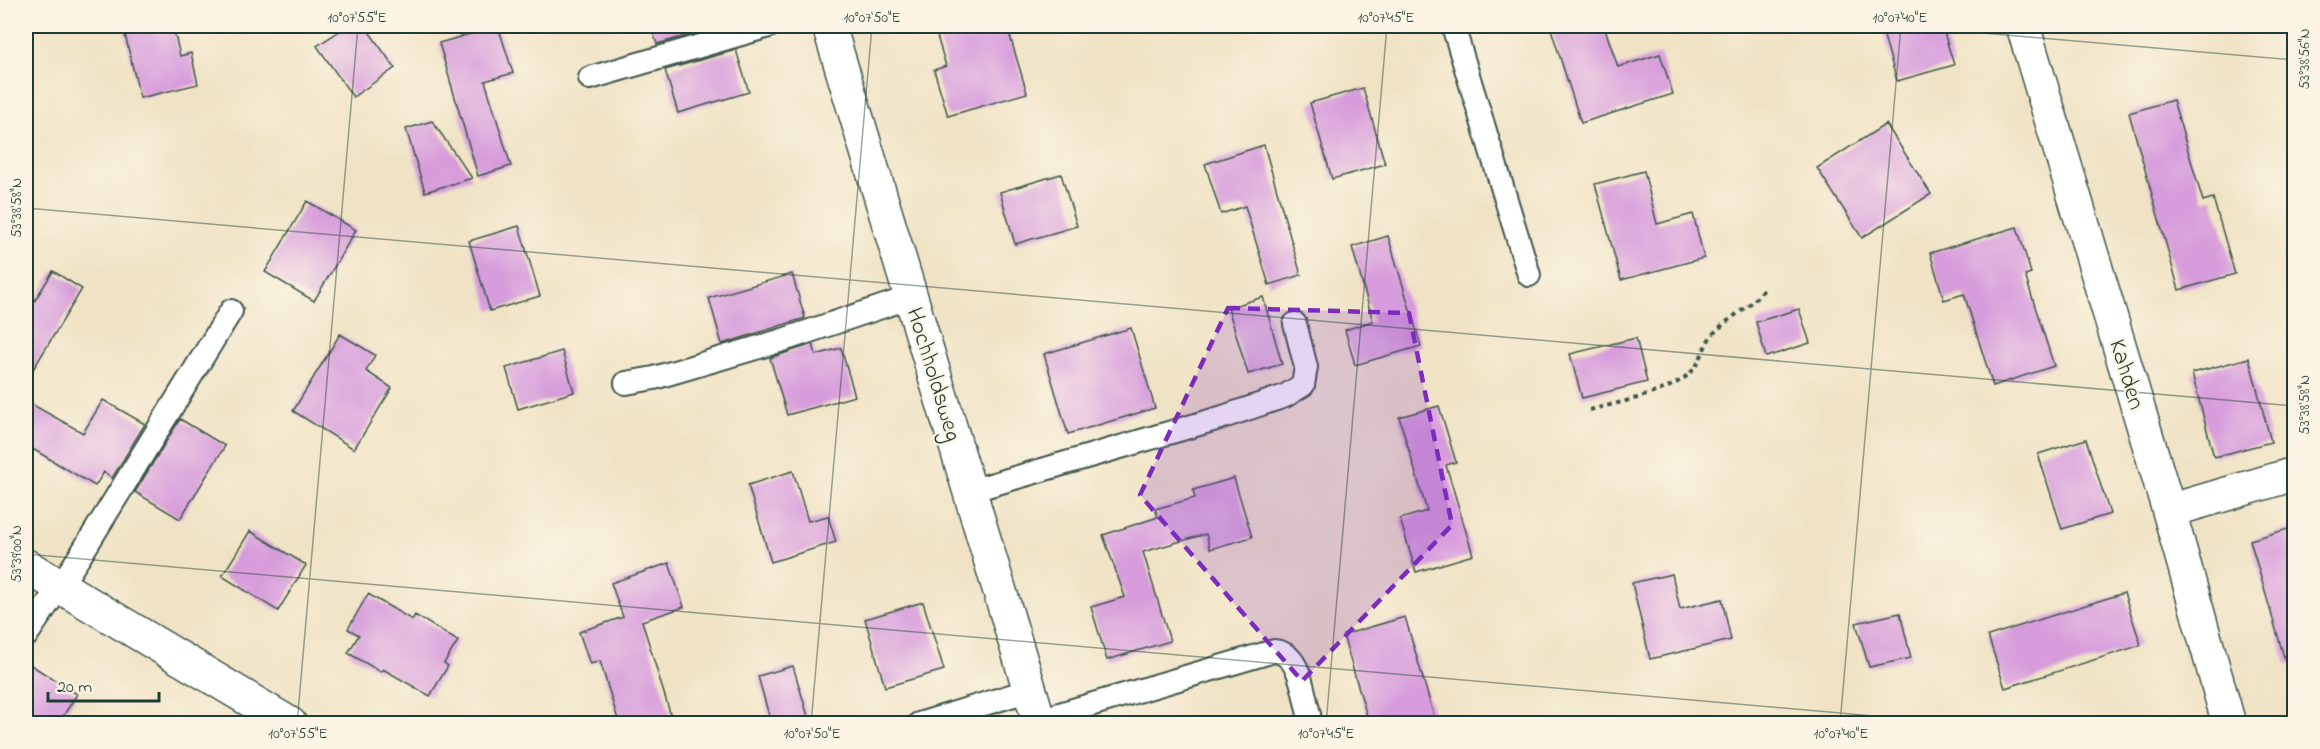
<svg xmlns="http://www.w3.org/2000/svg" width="2320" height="749" viewBox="0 0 2320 749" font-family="'Indie Flower',sans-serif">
<rect width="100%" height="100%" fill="#fcf5e5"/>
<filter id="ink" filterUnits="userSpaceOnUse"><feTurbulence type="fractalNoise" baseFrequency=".0167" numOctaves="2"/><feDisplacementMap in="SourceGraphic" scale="12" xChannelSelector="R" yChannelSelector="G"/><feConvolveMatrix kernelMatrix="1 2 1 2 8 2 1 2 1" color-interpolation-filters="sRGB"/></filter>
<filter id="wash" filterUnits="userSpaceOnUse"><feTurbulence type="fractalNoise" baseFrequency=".008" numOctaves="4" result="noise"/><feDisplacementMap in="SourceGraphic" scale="24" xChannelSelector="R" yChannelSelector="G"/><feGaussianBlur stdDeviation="1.35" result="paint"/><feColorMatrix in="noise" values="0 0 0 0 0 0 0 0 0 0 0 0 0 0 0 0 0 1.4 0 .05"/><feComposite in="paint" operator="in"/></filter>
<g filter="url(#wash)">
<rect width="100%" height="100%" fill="#f0e3c5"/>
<g id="blocks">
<path fill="#d79cdb" d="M 123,26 L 173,26 L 180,56 L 191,53 L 198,84 L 140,98 Z
M 347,26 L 365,26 L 395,68 L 353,97 L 317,46 Z
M 498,26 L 513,73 L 485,81 L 511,166 L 478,176 L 439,43 Z
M 651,26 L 722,26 L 657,44 Z
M 934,26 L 1007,26 L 1027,93 L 948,116 L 934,70 L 946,66 Z
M 1550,26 L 1604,26 L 1618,67 L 1660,54 L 1673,94 L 1581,123 Z
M 1881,26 L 1942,26 L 1954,65 L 1897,81 Z
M 736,50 L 749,92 L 678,113 L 665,70 Z
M 1363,88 L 1385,164 L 1332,179 L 1310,103 Z
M 2173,100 L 2203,201 L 2213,198 L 2235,274 L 2179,290 L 2129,113 Z
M 432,121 L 472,178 L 425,192 L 406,129 Z
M 1886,124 L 1931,194 L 1862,238 L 1817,168 Z
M 1264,145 L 1301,275 L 1269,285 L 1245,206 L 1221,214 L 1205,164 Z
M 1644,171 L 1657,224 L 1693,214 L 1704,258 L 1621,280 L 1595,184 Z
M 1061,174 L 1077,226 L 1015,244 L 1000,192 Z
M 307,201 L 356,230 L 314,301 L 265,272 Z
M 519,226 L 540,296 L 490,311 L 469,241 Z
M 2017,227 L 2031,273 L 2025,275 L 2054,366 L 1993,386 L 1964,294 L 1944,300 L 1930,253 Z
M 1388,236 L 1421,346 L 1355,365 L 1345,330 L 1373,321 L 1352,247 Z
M 53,271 L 82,289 L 26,381 L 26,315 Z
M 792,274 L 805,318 L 722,344 L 709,298 Z
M 1263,297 L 1282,364 L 1248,374 L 1228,308 Z
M 1799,309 L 1810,343 L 1766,357 L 1756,322 Z
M 1131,328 L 1155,408 L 1068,434 L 1044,354 Z
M 340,334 L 375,355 L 366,371 L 392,388 L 354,449 L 293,411 Z
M 1636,338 L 1647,382 L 1582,398 L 1570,354 Z
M 813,344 L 816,355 L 841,348 L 855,396 L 787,415 L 770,358 Z
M 562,351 L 574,392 L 518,409 L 506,368 Z
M 2249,358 L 2271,442 L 2214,457 L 2192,373 Z
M 103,400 L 145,424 L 112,478 L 104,472 L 95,486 L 26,445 L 26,401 L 83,433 Z
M 1439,406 L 1456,462 L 1446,465 L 1473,555 L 1416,572 L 1400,519 L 1427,511 L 1399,417 Z
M 180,419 L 225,446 L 180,519 L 135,492 Z
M 2086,439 L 2110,514 L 2062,529 L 2038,454 Z
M 793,471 L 808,521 L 828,516 L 836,542 L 771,562 L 748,485 Z
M 1234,478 L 1252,537 L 1210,549 L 1206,534 L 1143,552 L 1170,641 L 1107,660 L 1091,607 L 1125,597 L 1103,535 L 1158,517 L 1155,509 L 1195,498 L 1193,490 Z
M 2295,527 L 2295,663 L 2286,664 L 2250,540 Z
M 250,531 L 306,565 L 278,611 L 222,576 Z
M 669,563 L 684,607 L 642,621 L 673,723 L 619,723 L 600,661 L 590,664 L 579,632 L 623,617 L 611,583 Z
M 1672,574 L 1680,609 L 1722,599 L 1731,640 L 1650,659 L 1632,583 Z
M 2124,593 L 2141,645 L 2005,688 L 1988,636 Z
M 368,594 L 412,620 L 415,615 L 458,641 L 444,663 L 448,666 L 430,696 L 383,669 L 381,672 L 348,653 L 359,635 L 348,629 Z
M 923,602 L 944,670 L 885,687 L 865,619 Z
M 1900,613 L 1911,658 L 1869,667 L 1856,623 Z
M 1405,617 L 1434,716 L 1408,723 L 1369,723 L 1343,635 Z
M 26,662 L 77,694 L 59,723 L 26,723 Z
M 793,666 L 810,723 L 771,723 L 758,676 Z"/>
</g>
</g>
<g filter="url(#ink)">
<use href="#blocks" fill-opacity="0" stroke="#3e564a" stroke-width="1.5"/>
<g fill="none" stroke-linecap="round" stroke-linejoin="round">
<defs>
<path id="service" d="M 1453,26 L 1529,275
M 590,78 L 769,26
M 626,383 L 654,378 L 783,340 L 911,297
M 970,491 L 1223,417 L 1285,396 L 1303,385 L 1306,367 L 1295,324
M 26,636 L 80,556 L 231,311
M 919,724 L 1030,690
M 1037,724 L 1039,720 L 1274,651 C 1301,653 1303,693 1309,714"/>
<path id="minor" d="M 829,26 L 1040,724
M 2023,26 L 2169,511 L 2229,724
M 2169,511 L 2294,474
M 26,566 L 290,724"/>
</defs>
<use href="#service" stroke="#3e564a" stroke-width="26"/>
<use href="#minor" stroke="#3e564a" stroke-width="36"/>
<path stroke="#3e564a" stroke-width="4" stroke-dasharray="4.5 4.5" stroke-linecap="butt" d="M 1590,410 C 1619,402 1673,393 1693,370 C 1702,360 1704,344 1713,334 C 1730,316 1750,308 1765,288"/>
<use href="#service" stroke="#fff" stroke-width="22"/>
<use href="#minor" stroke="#fff" stroke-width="33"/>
</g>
</g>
<path fill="#7b2cbf" fill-opacity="0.2" stroke="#7b2cbf" stroke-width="4.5" stroke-dasharray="12 8" stroke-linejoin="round" d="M 1228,308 L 1409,313 L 1452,525 L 1302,681 L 1140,495 Z"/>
<path fill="none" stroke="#1f3d34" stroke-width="1.5" stroke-opacity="0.45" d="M 1903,26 L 2294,60M 26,208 L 2294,406M 26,554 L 1965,724M 297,724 L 358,26M 811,724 L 872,26M 1326,724 L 1387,26M 1840,724 L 1901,26"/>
<g text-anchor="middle" stroke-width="4.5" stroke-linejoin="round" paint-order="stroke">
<g font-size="24" fill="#1f3d34" stroke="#fcf5e5">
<text transform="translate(935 374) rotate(73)" y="8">Hochholdsweg</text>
<text transform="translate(2128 374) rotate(73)" y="8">Kahden</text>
</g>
</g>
<rect width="2320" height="749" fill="none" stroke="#fcf5e5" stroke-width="66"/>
<path d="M48 692v9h111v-9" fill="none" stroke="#1f3d34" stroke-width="3"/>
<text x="57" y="692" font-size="18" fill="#1f3d34" stroke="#fcf5e5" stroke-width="4.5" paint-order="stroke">20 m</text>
<rect x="33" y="33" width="2254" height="683" fill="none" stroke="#1f3d34" stroke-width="2"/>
<g font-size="15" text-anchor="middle" fill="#1f3d34">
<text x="357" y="22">10°07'55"E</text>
<text x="872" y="22">10°07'50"E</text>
<text x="1386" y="22">10°07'45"E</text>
<text x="1900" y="22">10°07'40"E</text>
<text transform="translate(2304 59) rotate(-90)" y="5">53°38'56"N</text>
<text transform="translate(16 208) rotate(-90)" y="5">53°38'58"N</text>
<text transform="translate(2304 405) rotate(-90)" y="5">53°38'58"N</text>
<text transform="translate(16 554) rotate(-90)" y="5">53°39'00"N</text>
<text x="298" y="738">10°07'55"E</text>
<text x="812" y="738">10°07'50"E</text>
<text x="1326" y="738">10°07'45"E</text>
<text x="1841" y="738">10°07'40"E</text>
</g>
</svg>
